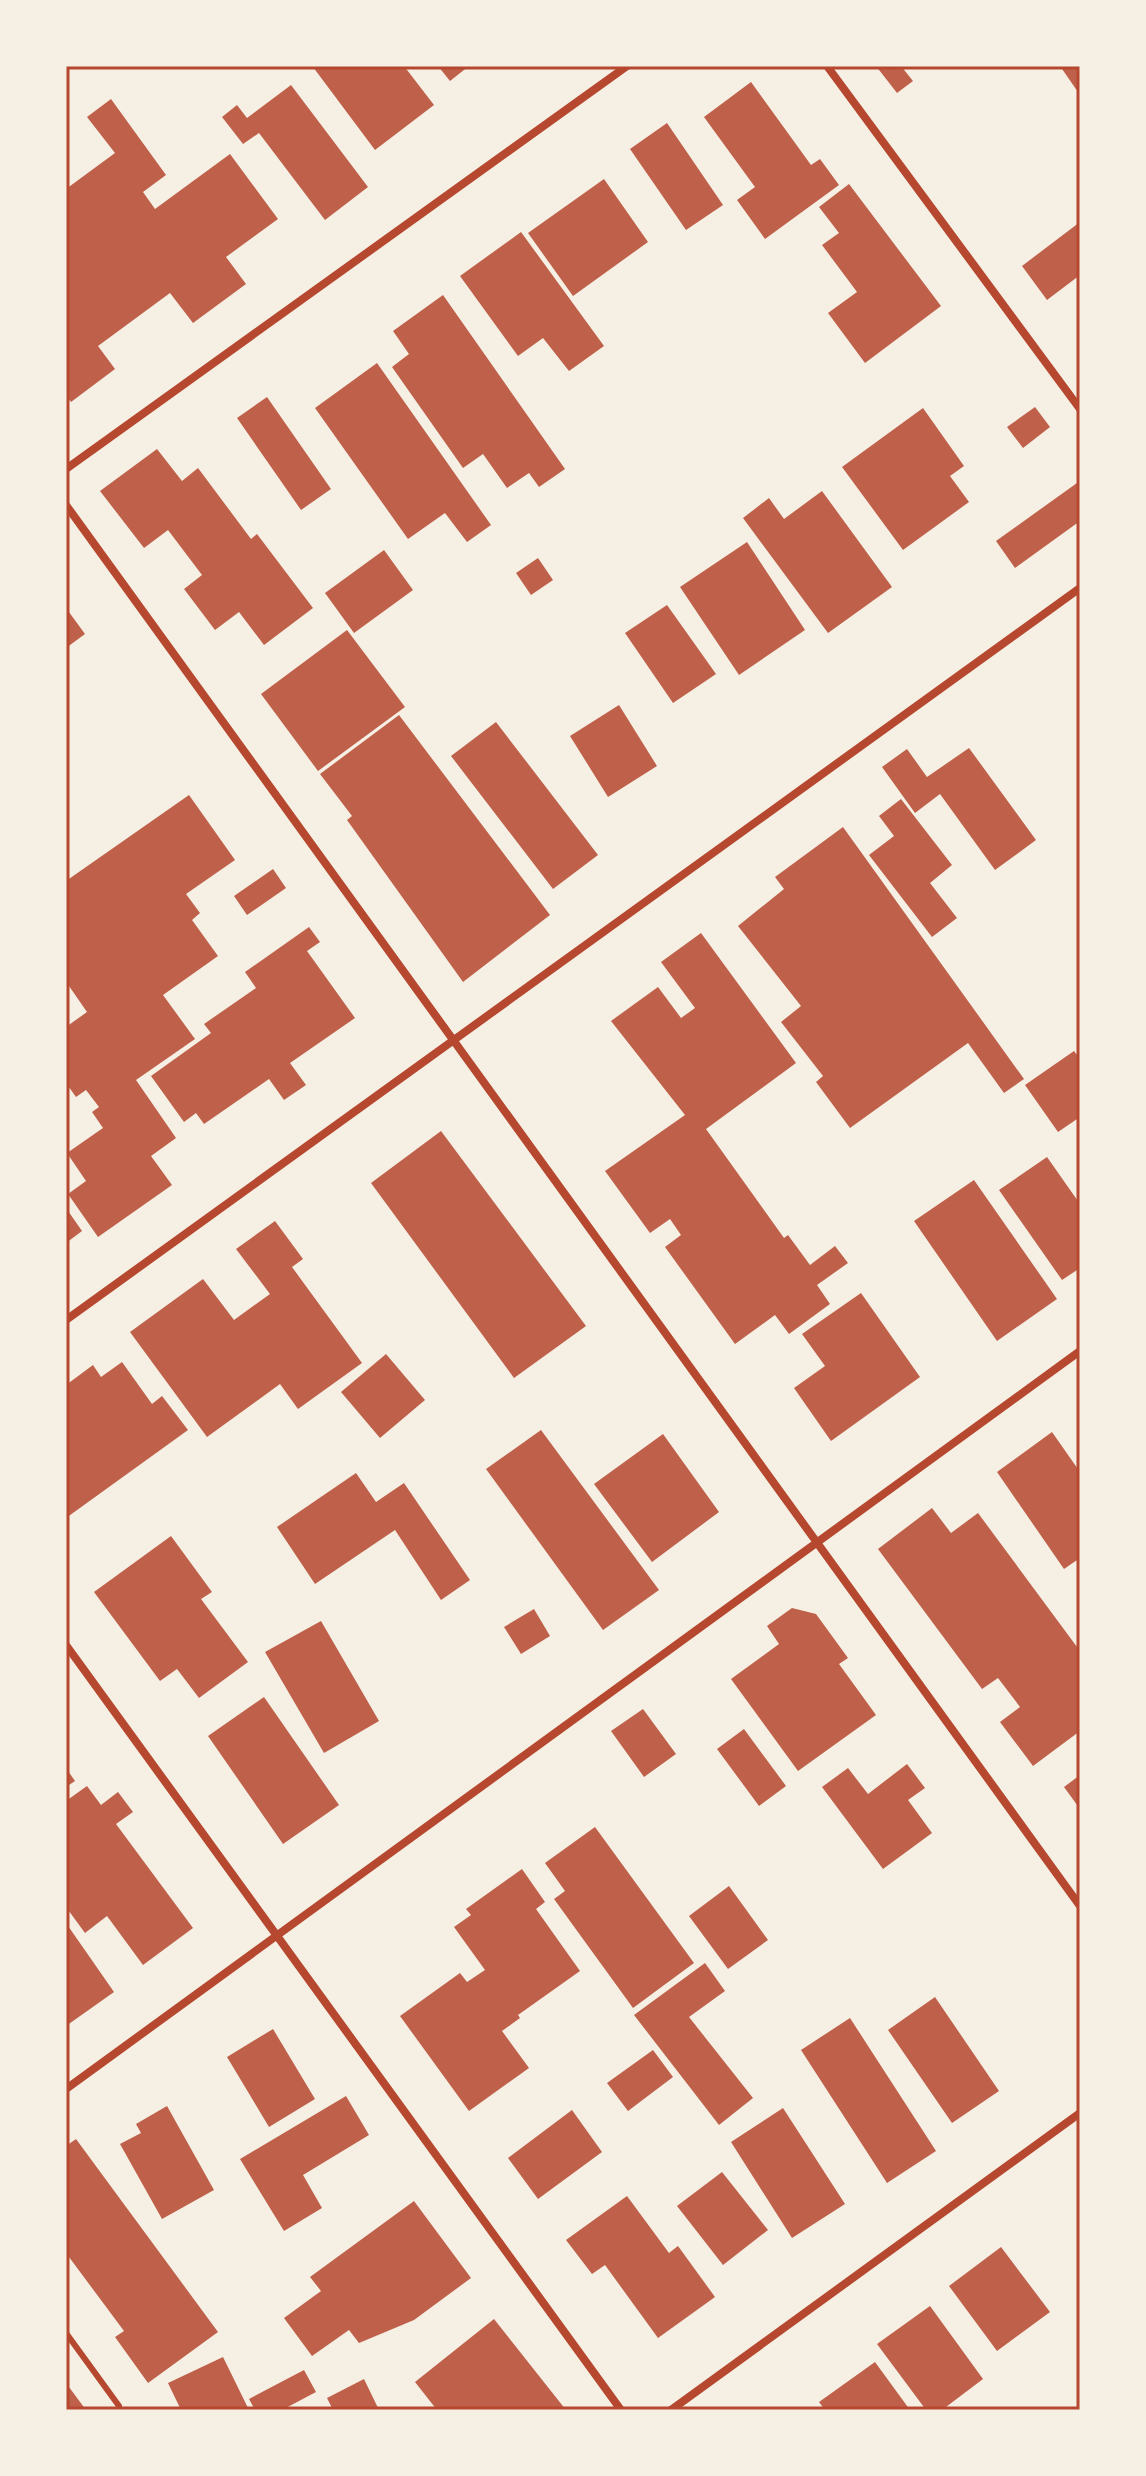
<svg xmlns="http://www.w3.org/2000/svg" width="1146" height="2476" viewBox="0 0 1146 2476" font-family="'Crimson Pro',serif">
<rect width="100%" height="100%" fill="#f6efe4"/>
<path fill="#bf614a" d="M 315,66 L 404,66 L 434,105 L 375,150 L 313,67 Z
M 438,66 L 469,66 L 450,81 Z
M 876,66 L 901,66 L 913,81 L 897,93 Z
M 1060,66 L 1080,66 L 1080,95 Z
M 751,82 L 811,165 L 820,159 L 839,185 L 765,239 L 737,200 L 755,187 L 704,117 Z
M 291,85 L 368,187 L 325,220 L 259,133 L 243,144 L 222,117 L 237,105 L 247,118 Z
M 111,99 L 166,175 L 143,192 L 155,209 L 230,154 L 278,219 L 226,257 L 246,284 L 193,323 L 170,293 L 98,346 L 115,369 L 71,402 L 66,395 L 66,189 L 115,153 L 87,117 Z
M 667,123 L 723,205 L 686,230 L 630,149 Z
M 604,179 L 648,242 L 573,296 L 528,233 Z
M 849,184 L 941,306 L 865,363 L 828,313 L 857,292 L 822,245 L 839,233 L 819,207 Z
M 1080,222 L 1080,275 L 1047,300 L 1022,266 Z
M 521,232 L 604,346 L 569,371 L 543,338 L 518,356 L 460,276 Z
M 443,295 L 565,469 L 539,487 L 529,473 L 507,488 L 483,454 L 463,468 L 392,367 L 409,354 L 393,331 Z
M 377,363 L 491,525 L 467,542 L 445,513 L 408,539 L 315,408 Z
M 267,397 L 331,489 L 301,510 L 237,418 Z
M 1035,407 L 1050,427 L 1023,448 L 1007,427 Z
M 923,408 L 964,466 L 950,476 L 969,502 L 903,550 L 842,467 Z
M 157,449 L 182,481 L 198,468 L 251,539 L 257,534 L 313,608 L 264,645 L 239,612 L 215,630 L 184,589 L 202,575 L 168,530 L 144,548 L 100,491 Z
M 1077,483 L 1080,487 L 1080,521 L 1015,568 L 996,541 Z
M 822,491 L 892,587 L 828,633 L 743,518 L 769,498 L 784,519 Z
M 747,542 L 805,630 L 739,675 L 680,587 Z
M 384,550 L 413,590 L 354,633 L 325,593 Z
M 538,558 L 553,580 L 531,595 L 516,573 Z
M 667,605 L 716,674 L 673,703 L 625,633 Z
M 66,608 L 85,634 L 66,648 Z
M 347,630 L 405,707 L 318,771 L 261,694 Z
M 619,705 L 657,766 L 608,797 L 570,736 Z
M 399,715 L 550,915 L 463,982 L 347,820 L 352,816 L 320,774 Z
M 496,722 L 598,855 L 553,889 L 451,756 Z
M 969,748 L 1036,840 L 995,870 L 940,794 L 915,813 L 882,767 L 907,749 L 927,777 Z
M 189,795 L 235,860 L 186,894 L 200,913 L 192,920 L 218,956 L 163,995 L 195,1039 L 136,1080 L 176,1138 L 151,1156 L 172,1185 L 98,1237 L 68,1194 L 86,1181 L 67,1153 L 103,1128 L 92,1112 L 99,1107 L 86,1090 L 76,1097 L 66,1083 L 66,1027 L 87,1012 L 69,986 L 66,988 L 66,881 Z
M 901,799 L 952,865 L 930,883 L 957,918 L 932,937 L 869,855 L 894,836 L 879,816 Z
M 843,827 L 1024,1079 L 1004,1093 L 968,1043 L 850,1128 L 816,1082 L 823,1076 L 781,1022 L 801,1006 L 738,926 L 784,889 L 775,877 Z
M 273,869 L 286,888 L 247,915 L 234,896 Z
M 309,927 L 320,942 L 307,951 L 355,1018 L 290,1063 L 306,1085 L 284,1100 L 269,1079 L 204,1124 L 196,1113 L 184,1122 L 151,1076 L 211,1033 L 204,1024 L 256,988 L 245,972 Z
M 701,933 L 796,1063 L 706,1129 L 784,1238 L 788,1235 L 810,1265 L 835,1246 L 848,1263 L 817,1285 L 830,1304 L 789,1334 L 775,1315 L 735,1344 L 665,1247 L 681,1235 L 670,1219 L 650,1233 L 605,1171 L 685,1115 L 611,1021 L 658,987 L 681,1018 L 695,1008 L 661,962 Z
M 1074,1051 L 1080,1059 L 1080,1117 L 1058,1132 L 1025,1085 Z
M 441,1131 L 586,1326 L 514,1378 L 371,1183 Z
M 1047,1157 L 1080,1204 L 1080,1268 L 1062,1280 L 999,1190 Z
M 974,1180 L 1057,1299 L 997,1341 L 914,1221 Z
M 66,1208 L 82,1231 L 66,1243 Z
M 275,1221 L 303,1259 L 292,1267 L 362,1363 L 298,1409 L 280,1384 L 207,1437 L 130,1332 L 203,1279 L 234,1320 L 270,1294 L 236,1249 Z
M 861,1293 L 920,1377 L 831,1441 L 794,1388 L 825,1366 L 802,1334 Z
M 386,1354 L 425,1400 L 380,1438 L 341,1392 Z
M 122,1362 L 152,1404 L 162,1396 L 188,1430 L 66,1518 L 66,1385 L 93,1365 L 101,1377 Z
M 541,1430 L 659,1590 L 603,1630 L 486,1469 Z
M 1052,1432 L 1080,1472 L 1080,1558 L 1064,1569 L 997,1472 Z
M 663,1434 L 719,1512 L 652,1562 L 594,1484 Z
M 356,1473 L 376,1502 L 404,1483 L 470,1580 L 441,1600 L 395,1530 L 315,1584 L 277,1527 Z
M 932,1508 L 951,1533 L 978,1513 L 1080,1651 L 1080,1731 L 1033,1766 L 1000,1722 L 1020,1707 L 998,1678 L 982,1689 L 878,1549 Z
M 171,1536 L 212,1592 L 201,1599 L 248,1662 L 199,1698 L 177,1669 L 160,1681 L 94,1592 Z
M 792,1608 L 816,1614 L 848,1658 L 839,1664 L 876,1715 L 798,1771 L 731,1679 L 779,1644 L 767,1626 Z
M 534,1609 L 550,1636 L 521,1654 L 504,1627 Z
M 321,1621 L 379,1721 L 324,1753 L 265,1652 Z
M 264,1697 L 339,1805 L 283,1844 L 208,1736 Z
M 643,1709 L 676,1754 L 644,1777 L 611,1731 Z
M 744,1729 L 786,1786 L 759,1806 L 717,1749 Z
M 907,1764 L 925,1788 L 908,1800 L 932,1833 L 883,1869 L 822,1787 L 848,1768 L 868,1794 Z
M 66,1768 L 75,1781 L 66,1787 Z
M 1080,1775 L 1080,1809 L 1064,1787 Z
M 87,1786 L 101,1805 L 118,1792 L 133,1812 L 116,1824 L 193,1928 L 143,1965 L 107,1916 L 85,1933 L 66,1907 L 66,1801 Z
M 595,1827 L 694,1963 L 633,2008 L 554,1899 L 565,1891 L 545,1863 Z
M 522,1869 L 545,1902 L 536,1909 L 580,1971 L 518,2015 L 520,2018 L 502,2031 L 529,2068 L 469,2111 L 400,2016 L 460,1973 L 467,1982 L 485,1970 L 454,1927 L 471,1915 L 466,1909 Z
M 729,1886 L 768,1940 L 728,1969 L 689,1916 Z
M 66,1923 L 114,1992 L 66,2026 Z
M 705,1963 L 725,1991 L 689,2017 L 753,2098 L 719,2125 L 634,2015 Z
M 935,1997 L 999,2091 L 952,2123 L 888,2030 Z
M 850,2018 L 936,2151 L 887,2183 L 801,2050 Z
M 273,2029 L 315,2099 L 269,2127 L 227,2057 Z
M 653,2050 L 673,2077 L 628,2111 L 607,2083 Z
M 346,2096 L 369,2135 L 303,2175 L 322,2208 L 284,2231 L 240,2159 Z
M 167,2106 L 214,2190 L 162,2219 L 120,2144 L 141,2133 L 136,2124 Z
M 783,2108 L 845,2204 L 792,2238 L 731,2142 Z
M 572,2110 L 602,2152 L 538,2199 L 508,2158 Z
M 76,2139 L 218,2332 L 148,2383 L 115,2337 L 124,2331 L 66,2253 L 66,2146 Z
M 722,2172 L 768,2230 L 723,2265 L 677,2206 Z
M 627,2196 L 669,2253 L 678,2246 L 715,2297 L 658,2338 L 605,2265 L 592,2274 L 566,2240 Z
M 414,2201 L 471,2278 L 414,2320 L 359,2343 L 349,2330 L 312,2356 L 284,2318 L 321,2291 L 310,2277 Z
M 1001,2247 L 1050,2312 L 997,2351 L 949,2286 Z
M 930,2306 L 983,2379 L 942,2410 L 926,2410 L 877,2344 Z
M 494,2319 L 566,2410 L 437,2410 L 415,2382 Z
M 223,2357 L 249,2410 L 181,2410 L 168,2383 Z
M 875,2362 L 910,2410 L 825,2410 L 819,2402 Z
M 304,2370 L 316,2392 L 282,2410 L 255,2410 L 249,2399 Z
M 364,2379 L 379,2410 L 333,2410 L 327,2398 Z
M 66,2383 L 86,2410 L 66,2410 Z"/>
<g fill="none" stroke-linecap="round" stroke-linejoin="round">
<path stroke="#b5482f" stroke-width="6" d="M 66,2333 L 119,2406"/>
<path stroke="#b5482f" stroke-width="8" d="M 827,66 L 1080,409
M 66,469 L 627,66
M 66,505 L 1080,1906
M 66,1320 L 1080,588
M 66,1645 L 621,2410
M 66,2089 L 1080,1351
M 671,2410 L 1080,2113"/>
</g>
<rect width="1146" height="2476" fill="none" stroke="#f6efe4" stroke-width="136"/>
<rect x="68" y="68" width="1010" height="2340" fill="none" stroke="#b5482f" stroke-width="3"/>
</svg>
